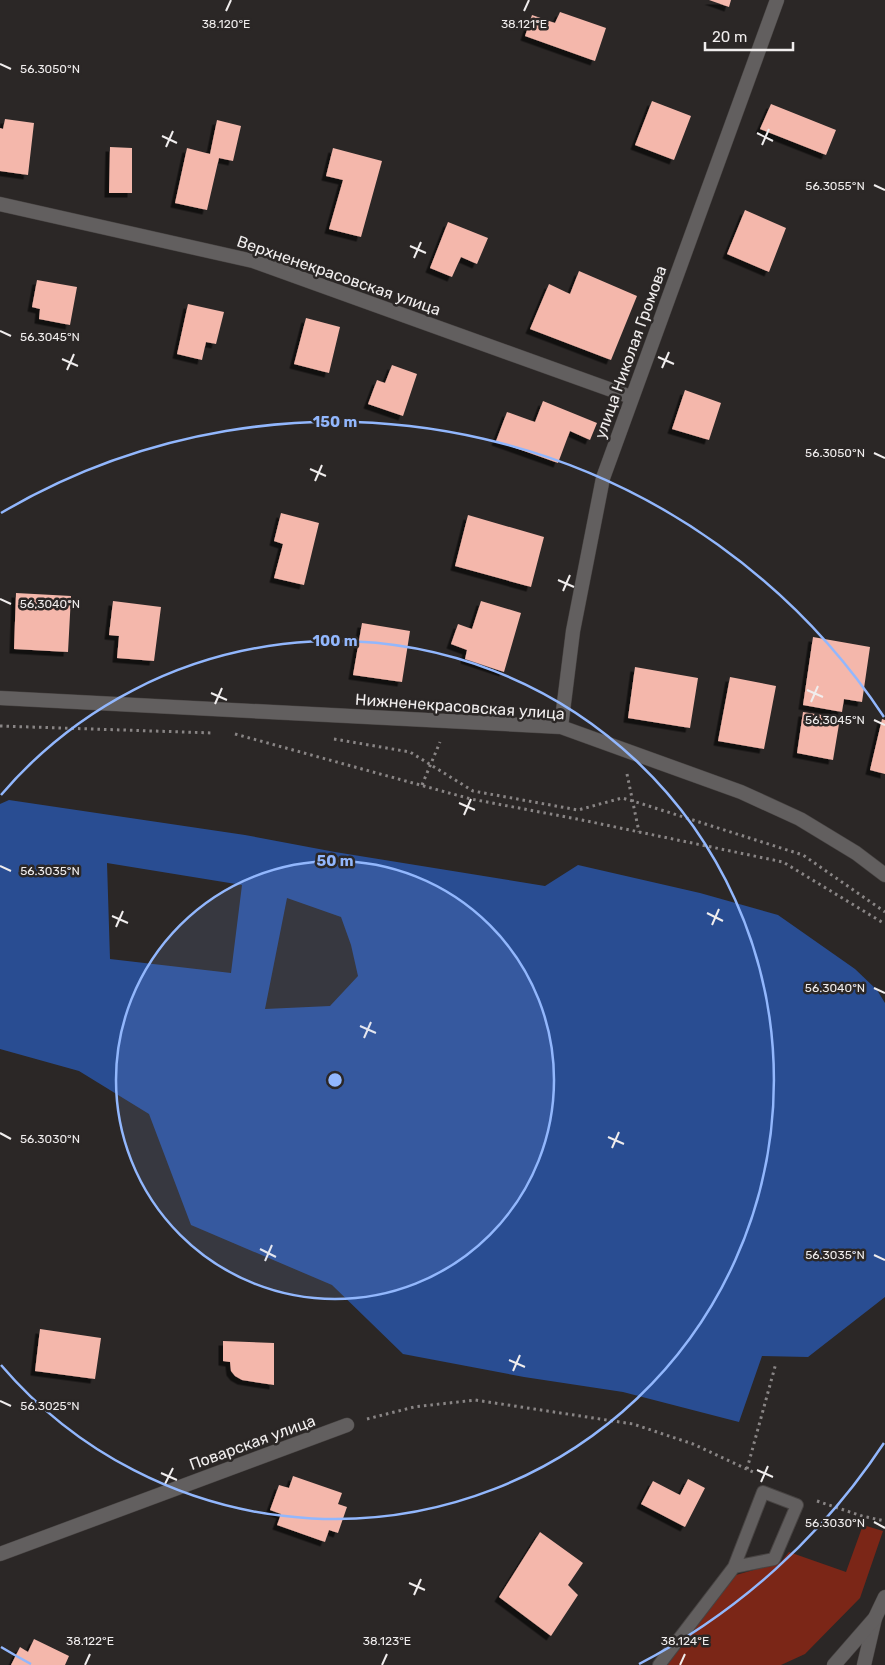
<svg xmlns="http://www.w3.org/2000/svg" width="885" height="1665" viewBox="0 0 885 1665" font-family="Rubik,sans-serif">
<defs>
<filter id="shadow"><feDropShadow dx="-4.5" dy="4.5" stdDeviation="0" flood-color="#0009"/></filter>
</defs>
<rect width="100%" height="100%" fill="#2b2726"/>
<path fill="#7b2617" d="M 863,1525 L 883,1531 L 860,1598 L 805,1654 L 781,1665 L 666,1665 L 736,1575 L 781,1562 L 789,1552 L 846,1572 Z"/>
<path fill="#294d92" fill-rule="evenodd" d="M 9,800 L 245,835 L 335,852 L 545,886 L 578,865 L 700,893 L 778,915 L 855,969 L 877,990 L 885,1003 L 885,1297 L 808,1357 L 762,1356 L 739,1422 L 623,1392 L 524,1377 L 403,1354 L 332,1285 L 191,1225 L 149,1114 L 79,1071 L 0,1049 L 0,804 ZM 107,863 L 242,885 L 231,973 L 110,959 ZM 287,898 L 341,917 L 351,945 L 358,976 L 330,1006 L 265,1009 Z"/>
<path fill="#f4b7ab" filter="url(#shadow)" d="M 709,0 L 731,0 L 729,7 Z
M 560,12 L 606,28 L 595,61 L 525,36 L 532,15 L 555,23 Z
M 652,101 L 691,116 L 674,160 L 635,145 Z
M 771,104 L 836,130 L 826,155 L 760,129 Z
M 5,119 L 34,123 L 28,175 L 0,171 L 0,128 L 3,129 Z
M 217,120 L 241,126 L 233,161 L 219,158 L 207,210 L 175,203 L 187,148 L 210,154 Z
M 110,147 L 132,148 L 132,193 L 109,193 Z
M 333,148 L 382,161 L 361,237 L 329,229 L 343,180 L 326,176 Z
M 745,210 L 786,228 L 769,272 L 727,254 Z
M 448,222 L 488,238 L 477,264 L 461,257 L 452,277 L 430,268 Z
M 579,271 L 637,296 L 611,360 L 530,329 L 549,284 L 570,294 Z
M 37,280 L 77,287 L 70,325 L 39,319 L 40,309 L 32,307 Z
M 188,304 L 224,312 L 216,344 L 206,342 L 202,360 L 177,354 Z
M 306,318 L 340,327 L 329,373 L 294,364 Z
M 392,365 L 417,374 L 403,416 L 368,404 L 377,380 L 385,383 Z
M 685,390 L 721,403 L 709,440 L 672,429 Z
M 543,401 L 597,423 L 590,440 L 570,431 L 558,463 L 496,441 L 507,412 L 535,422 Z
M 281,513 L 319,523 L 304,585 L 274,578 L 283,544 L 274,541 Z
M 468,515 L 544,537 L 531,587 L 455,566 Z
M 16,593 L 71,596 L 68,652 L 14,649 Z
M 113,601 L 161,607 L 154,661 L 117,658 L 119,636 L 109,635 Z
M 481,601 L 521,613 L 504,672 L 465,659 L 467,650 L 451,644 L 458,624 L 472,629 Z
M 362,623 L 410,631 L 402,682 L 353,675 Z
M 813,637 L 870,647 L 862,702 L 844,699 L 842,712 L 803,705 Z
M 635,667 L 698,678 L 690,728 L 628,718 Z
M 730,677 L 776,686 L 764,749 L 718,741 Z
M 803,712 L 840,718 L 833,760 L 797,753 Z
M 882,719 L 885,720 L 885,774 L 870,770 Z
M 40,1329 L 101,1338 L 95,1379 L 35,1371 Z
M 223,1341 L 274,1343 L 274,1385 L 242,1380 L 235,1376 L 231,1371 L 230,1362 L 223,1361 Z
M 293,1476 L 342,1493 L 338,1504 L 347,1507 L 338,1533 L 329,1530 L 325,1542 L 277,1525 L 281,1514 L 270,1510 L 279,1485 L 289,1488 Z
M 688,1479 L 705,1488 L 685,1527 L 641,1504 L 653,1481 L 680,1495 Z
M 540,1532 L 583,1563 L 568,1585 L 578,1595 L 551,1636 L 499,1597 Z
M 34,1639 L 69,1656 L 65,1665 L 11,1665 L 20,1647 L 28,1652 Z"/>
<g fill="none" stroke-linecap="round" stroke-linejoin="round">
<defs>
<path id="service" d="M 659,1665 L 734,1567 L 763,1492 L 797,1505 L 774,1559 L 734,1567"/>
<path id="minor" d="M 0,204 L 253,261 L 631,397
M 0,698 L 561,727 L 741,792 L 800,819 L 856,853 L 885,875
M 561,727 L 573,631 L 603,478 L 777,0
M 0,1554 L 347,1425
M 864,1665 L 875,1618"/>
<path id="tertiary" d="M 834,1665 L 875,1618 L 885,1597"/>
</defs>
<use href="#service" stroke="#474342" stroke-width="14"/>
<use href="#minor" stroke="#474342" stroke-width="15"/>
<use href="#tertiary" stroke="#474342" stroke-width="15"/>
<path stroke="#898585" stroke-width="3" stroke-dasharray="2.5 4" stroke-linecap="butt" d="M 0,726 L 214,733
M 235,734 L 471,799 L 577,819 L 783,862 L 885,924
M 334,739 L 410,752 L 473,791 L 578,810 L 622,798 L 633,801 L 803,855 L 885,912
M 627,774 L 639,832
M 422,785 L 440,742
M 367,1419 L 414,1407 L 475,1400 L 633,1424 L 693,1444 L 755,1473
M 747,1469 L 776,1363
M 817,1501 L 862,1516 L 885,1521"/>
<use href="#service" stroke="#625f5f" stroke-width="12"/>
<use href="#minor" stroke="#625f5f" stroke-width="14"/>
<use href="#tertiary" stroke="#625f5f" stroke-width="14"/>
</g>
<path fill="none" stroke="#f0eded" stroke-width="2" d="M 226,11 L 231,0M 524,11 L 529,0M 0,64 L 11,69M 757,133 L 773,141M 162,136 L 177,143M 762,145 L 769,129M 166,147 L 173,131M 874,185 L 885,190M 410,246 L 426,253M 414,258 L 421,242M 0,331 L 11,336M 658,357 L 674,364M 62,359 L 78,366M 662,368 L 669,352M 67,370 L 74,354M 874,453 L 885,458M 310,469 L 326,476M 315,481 L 322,465M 558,580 L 574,587M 563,591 L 570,575M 0,599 L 11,604M 807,690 L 823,697M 211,693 L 227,700M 811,702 L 818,686M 215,704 L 222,688M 874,720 L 885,725M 459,803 L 475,810M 464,815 L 471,799M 0,866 L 11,871M 707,913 L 723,921M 112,916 L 128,923M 712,925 L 719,909M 116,927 L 123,911M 874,988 L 885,993M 360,1026 L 376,1033M 364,1038 L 371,1022M 0,1133 L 11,1139M 608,1137 L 624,1144M 612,1148 L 619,1132M 260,1249 L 276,1257M 874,1255 L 885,1260M 265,1261 L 272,1245M 509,1360 L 525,1367M 513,1371 L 520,1355M 0,1401 L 11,1406M 757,1470 L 773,1477M 161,1473 L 177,1480M 761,1482 L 768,1466M 165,1484 L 173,1468M 874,1522 L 885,1528M 409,1583 L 425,1590M 414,1595 L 421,1579M 85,1665 L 90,1654M 382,1665 L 387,1654M 680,1665 L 685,1654"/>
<circle cx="335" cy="1080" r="219" fill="#92b7fd" fill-opacity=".12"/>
<g fill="none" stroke="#92b7fd" stroke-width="2.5">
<circle cx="335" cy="1080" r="219"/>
<path d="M1 795A439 439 0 1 1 1 1365"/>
<path d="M884 1443A658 658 0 0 1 639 1664M31 1664A658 658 0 0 1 1 1647M1 513A658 658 0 0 1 884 717"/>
</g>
<g text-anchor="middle" stroke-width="5" stroke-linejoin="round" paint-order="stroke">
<g font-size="16" fill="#f0eded" stroke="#2b2726">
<text transform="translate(339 275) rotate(19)" y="6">Верхненекрасовская улица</text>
<text transform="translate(630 352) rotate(-70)" y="6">улица Николая Громова</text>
<text transform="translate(460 706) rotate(4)" y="6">Нижненекрасовская улица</text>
<text transform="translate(252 1442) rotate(-20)" y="6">Поварская улица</text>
</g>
</g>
<g font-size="12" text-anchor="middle" fill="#f0eded" stroke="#2b2726" stroke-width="5" stroke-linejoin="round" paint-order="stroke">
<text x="524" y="28">38.121°E</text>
<text x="226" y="28">38.120°E</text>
<text x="50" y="73">56.3050°N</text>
<text x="835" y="190">56.3055°N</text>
<text x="50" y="341">56.3045°N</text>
<text x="835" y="457">56.3050°N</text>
<text x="50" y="608">56.3040°N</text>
<text x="835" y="724">56.3045°N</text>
<text x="50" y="875">56.3035°N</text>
<text x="835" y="992">56.3040°N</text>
<text x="50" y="1143">56.3030°N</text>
<text x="835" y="1259">56.3035°N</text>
<text x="50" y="1410">56.3025°N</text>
<text x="835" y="1527">56.3030°N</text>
<text x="90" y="1645">38.122°E</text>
<text x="387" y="1645">38.123°E</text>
<text x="685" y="1645">38.124°E</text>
</g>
<circle cx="335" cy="1080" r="8" fill="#92b7fd" stroke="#2b2726" stroke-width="2.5"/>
<g font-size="15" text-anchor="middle" font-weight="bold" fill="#92b7fd" stroke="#2b2726" stroke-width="5" stroke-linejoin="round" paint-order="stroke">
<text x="335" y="427">150 m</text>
<text x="335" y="646">100 m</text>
<text x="335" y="866">50 m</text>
</g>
<path d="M705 42v8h88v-8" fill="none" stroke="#f0eded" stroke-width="2.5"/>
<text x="712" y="42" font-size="15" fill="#f0eded" stroke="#2b2726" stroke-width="4" paint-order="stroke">20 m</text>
</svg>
